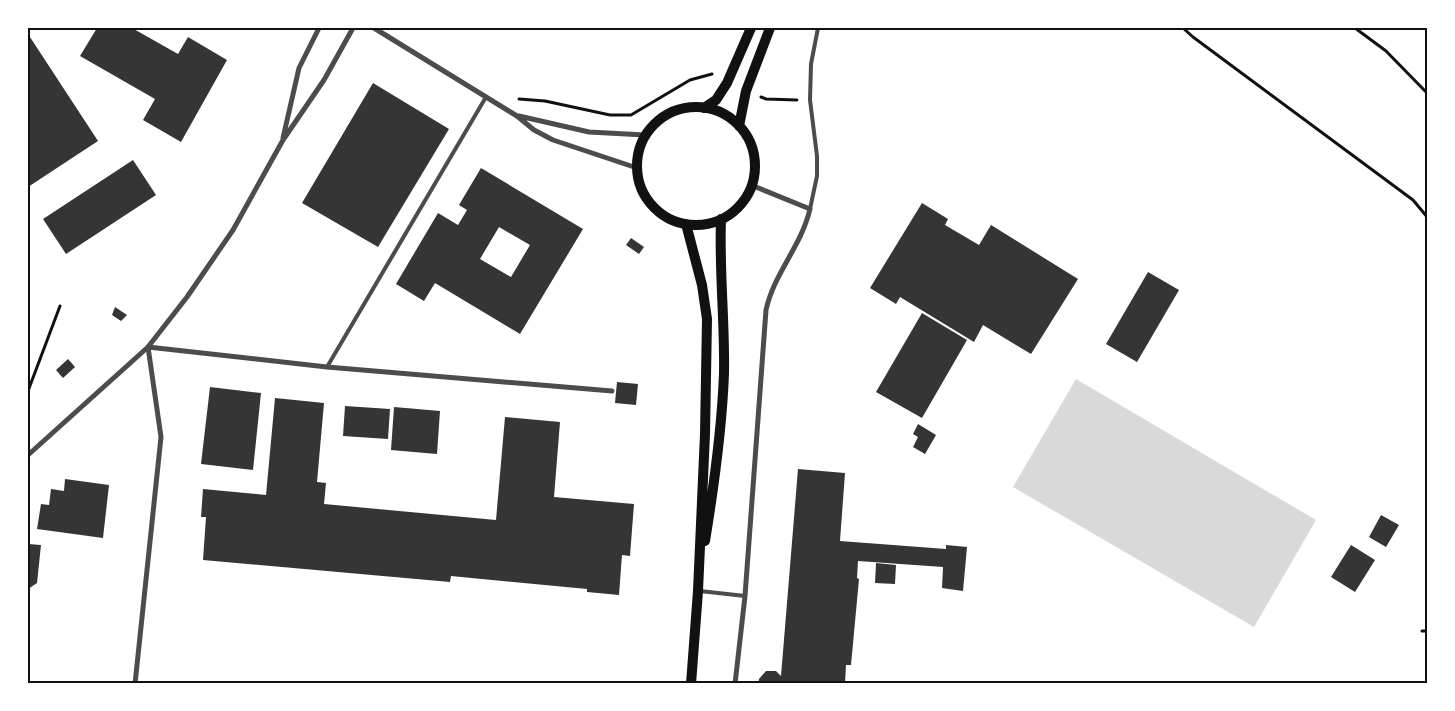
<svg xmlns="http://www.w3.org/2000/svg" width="1455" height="711" viewBox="0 0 1455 711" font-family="'Public Sans',sans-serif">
<rect width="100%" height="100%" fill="#fff"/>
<path fill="#d9d9d9" d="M 1076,379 L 1316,520 L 1254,627 L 1013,487 Z"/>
<path fill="#353535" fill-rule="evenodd" d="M 97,28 L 132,28 L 178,54 L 188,37 L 227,60 L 181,142 L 143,120 L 155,99 L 80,56 Z
M 28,34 L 98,141 L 28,187 Z
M 373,83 L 449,129 L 378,247 L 302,203 Z
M 133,160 L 156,195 L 66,254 L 43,219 Z
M 481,168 L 583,229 L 520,334 L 435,283 L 424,301 L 396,284 L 438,213 L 458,225 L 467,210 L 459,205 ZM 499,227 L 530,245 L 511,277 L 480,259 Z
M 922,203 L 948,219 L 945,225 L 979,245 L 991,225 L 1078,279 L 1031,354 L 983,325 L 974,342 L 900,297 L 896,304 L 870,288 Z
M 631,238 L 644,247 L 639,254 L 626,245 Z
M 1148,272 L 1179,290 L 1137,362 L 1106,344 Z
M 115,307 L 127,315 L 121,321 L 112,315 Z
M 922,313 L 967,340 L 922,418 L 876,392 Z
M 68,359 L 75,367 L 63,378 L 56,370 Z
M 617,382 L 638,384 L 636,405 L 615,403 Z
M 210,387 L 261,393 L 253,470 L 201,464 Z
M 275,398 L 324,403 L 317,482 L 326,483 L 324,504 L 496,520 L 505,417 L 560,422 L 554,497 L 634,504 L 630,556 L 622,555 L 619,595 L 587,592 L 587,589 L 451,576 L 450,582 L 203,560 L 206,517 L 201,517 L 203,489 L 266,495 Z
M 345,406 L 390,409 L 388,439 L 343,436 Z
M 394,407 L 440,411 L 437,454 L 391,450 Z
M 918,424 L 936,435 L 925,454 L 913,447 L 918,437 L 913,434 Z
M 798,469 L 845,473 L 840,541 L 946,549 L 946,545 L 967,547 L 963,591 L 942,588 L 943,567 L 858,561 L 857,578 L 859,579 L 851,665 L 846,665 L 845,684 L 758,684 L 759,679 L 766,671 L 776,671 L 781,676 Z
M 65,479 L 109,485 L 103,538 L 37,529 L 41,504 L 49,505 L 51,489 L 64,491 Z
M 1381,515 L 1399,525 L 1386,547 L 1369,537 Z
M 28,544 L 41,545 L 37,583 L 28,589 Z
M 1351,545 L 1375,560 L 1355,592 L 1331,577 Z
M 876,563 L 896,565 L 895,584 L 875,583 Z"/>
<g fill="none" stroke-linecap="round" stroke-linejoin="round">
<path stroke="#111" stroke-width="3" d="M 1183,28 L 1193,37 L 1413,200 L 1428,218
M 1355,28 L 1386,51 L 1428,94
M 761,97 L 766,99 L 797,100
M 519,99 L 545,101 L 610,115 L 631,115 L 690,80 L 712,74
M 28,391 L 60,306
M 1422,631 L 1428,631"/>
<path stroke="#4c4c4c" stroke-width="4" d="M 810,209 L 817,176 L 817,156 L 810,100 L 811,64 L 818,28
M 327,367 L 486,97
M 700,591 L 745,596"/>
<path stroke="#4c4c4c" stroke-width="5" d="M 374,28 L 517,116 L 534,130 L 553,140 L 637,168
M 519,116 L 589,132 L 645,135
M 283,138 L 299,68 L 319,28
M 148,347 L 327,367 L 612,391
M 28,455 L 148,347 L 187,297 L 233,230 L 283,140 L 324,80 L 353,28
M 135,684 L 161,437 L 148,347
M 735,684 L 745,596 L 766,310 C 774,273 801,247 810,209 L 751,185"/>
<path stroke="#111" stroke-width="10" d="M637 166a59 59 0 1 1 118 0a59 59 0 1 1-118 0Z
M 704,108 L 716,100 L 727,83 L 751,28
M 739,126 L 746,91 L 770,28
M 686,224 L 702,285 L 707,319 L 705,434 L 698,591 L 691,684
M 705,541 C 714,486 722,429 724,373 C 725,322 719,271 721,219"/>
</g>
<rect width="1455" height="711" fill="none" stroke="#ffffff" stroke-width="58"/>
<rect x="29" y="29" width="1397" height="653" fill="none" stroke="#111" stroke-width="2"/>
</svg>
